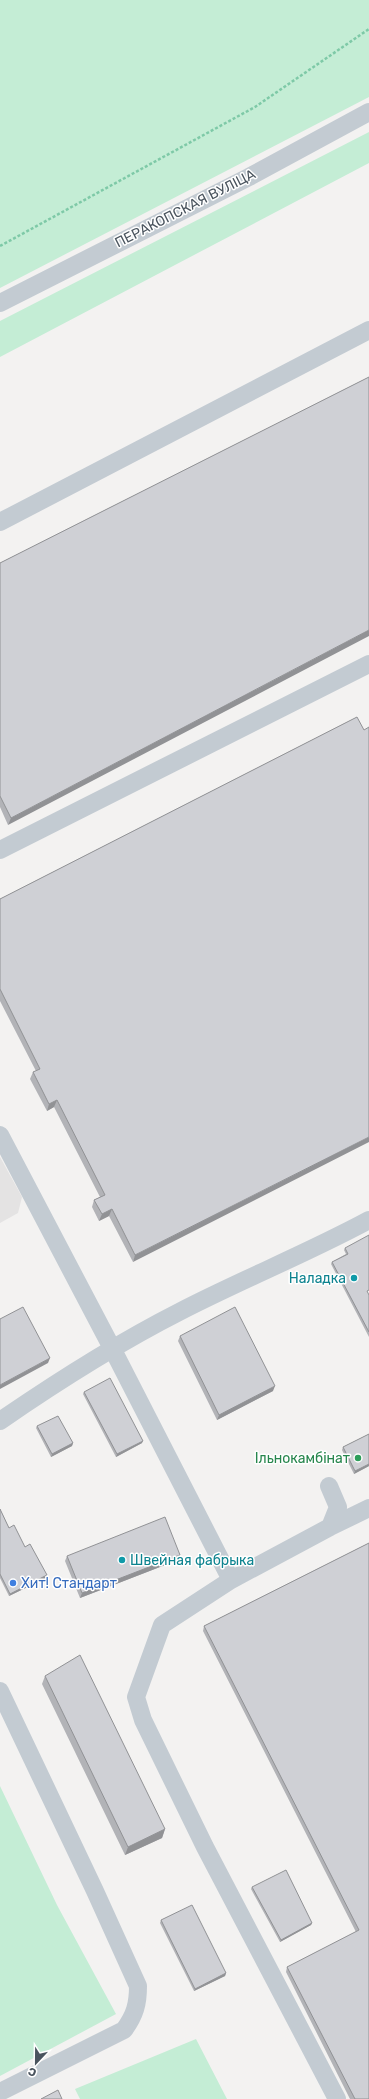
<svg xmlns="http://www.w3.org/2000/svg" width="369" height="2099" viewBox="0 0 369 2099" font-family="Rubik,sans-serif">
<rect width="100%" height="100%" fill="#f3f2f1"/>
<path fill="#e4e3e3" d="M 0,1157 L 22,1197 L 18,1213 L 0,1223 Z"/>
<path fill="#c4edd5" d="M 0,0 L 369,0 L 369,97 L 0,288 Z
M 369,132 L 369,163 L 0,357 L 0,321 Z
M 0,1786 L 57,1905 L 116,2014 L 0,2076 Z
M 196,2039 L 227,2099 L 80,2099 L 75,2089 Z"/>
<g fill="none" stroke-linecap="round" stroke-linejoin="round">
<path stroke="#7ec9a7" stroke-width="2.5" stroke-dasharray="3 2" stroke-linecap="butt" d="M 0,246 L 255,107 L 369,29"/>
<path stroke="#c3cbd2" stroke-width="18" d="M 0,303 L 249,177 L 369,112
M 0,522 L 369,330
M 0,850 L 369,664
M 0,1135 L 113,1350 L 231,1580
M 0,1421 C 58,1381 118,1343 181,1311 C 243,1279 308,1253 369,1220
M 329,1486 L 338,1507 L 330,1527 L 231,1580 L 162,1625 L 136,1697 L 143,1720 L 205,1847 L 337,2099
M 330,1527 L 369,1508
M 0,1691 L 95,1891 L 138,1986 C 138,2004 135,2015 124,2030 L 0,2092"/>
</g>
<path fill="#b2b3b7" d="M 369,377 L 8,825 L 0,807 L 0,563 Z
M 357,717 L 133,1262 L 109,1216 L 99,1221 L 92,1207 L 94,1200 L 100,1197 L 54,1107 L 47,1111 L 30,1079 L 33,1072 L 36,1071 L 0,1001 L 0,899 Z
M 345,1248 L 369,1295 L 369,1337 L 331,1264 L 332,1262 L 346,1254 L 344,1250 Z
M 180,1336 L 273,1391 L 217,1420 L 178,1341 Z
M 84,1392 L 142,1443 L 116,1457 L 83,1394 Z
M 37,1426 L 73,1443 L 72,1446 L 51,1457 L 36,1428 Z
M 369,1434 L 369,1466 L 354,1474 L 342,1450 L 343,1447 Z
M 0,1509 L 9,1528 L 47,1575 L 46,1578 L 9,1596 L 0,1578 Z
M 369,1543 L 369,2099 L 350,2099 L 286,1972 L 287,1967 L 356,1932 L 203,1631 L 204,1626 Z
M 67,1556 L 178,1560 L 80,1598 L 65,1561 Z
M 45,1676 L 165,1829 L 162,1838 L 125,1855 L 42,1684 Z
M 252,1887 L 312,1923 L 311,1925 L 280,1942 L 251,1889 Z
M 161,1920 L 226,1973 L 225,1976 L 194,1991 L 160,1923 Z"/>
<path fill="#919295" d="M 369,630 L 369,636 L 8,825 L 11,818 Z
M 57,1100 L 54,1107 L 47,1111 L 49,1104 Z
M 369,1137 L 369,1142 L 133,1262 L 135,1255 Z
M 112,1209 L 109,1216 L 99,1221 L 102,1214 Z
M 50,1358 L 48,1363 L 0,1389 L 0,1385 Z
M 275,1386 L 273,1391 L 217,1420 L 219,1415 Z
M 143,1441 L 142,1443 L 116,1457 L 117,1454 Z
M 73,1443 L 72,1446 L 51,1457 L 52,1454 Z
M 369,1464 L 369,1466 L 354,1474 L 355,1471 Z
M 180,1555 L 178,1560 L 80,1598 L 82,1593 Z
M 47,1575 L 46,1578 L 9,1596 L 10,1594 Z
M 165,1829 L 162,1838 L 125,1855 L 128,1847 Z
M 312,1923 L 311,1925 L 280,1942 L 281,1940 Z
M 226,1973 L 225,1976 L 194,1991 L 195,1989 Z"/>
<path fill="#cfd0d5" stroke="#919295" d="M 369,377 L 369,630 L 11,818 L 0,796 L 0,563 Z
M 357,717 L 364,730 L 369,727 L 369,1137 L 135,1255 L 112,1209 L 102,1214 L 94,1200 L 105,1195 L 57,1100 L 49,1104 L 33,1072 L 40,1069 L 0,989 L 0,899 Z
M 369,1235 L 369,1290 L 367,1291 L 369,1295 L 369,1332 L 332,1262 L 348,1254 L 345,1248 Z
M 23,1307 L 50,1358 L 0,1385 L 0,1319 Z
M 235,1307 L 275,1386 L 219,1415 L 180,1336 Z
M 110,1378 L 143,1441 L 117,1454 L 84,1392 Z
M 58,1416 L 73,1443 L 52,1454 L 37,1426 Z
M 369,1434 L 369,1464 L 355,1471 L 343,1447 Z
M 0,1509 L 9,1528 L 14,1525 L 25,1547 L 30,1544 L 47,1575 L 10,1594 L 0,1574 Z
M 165,1517 L 180,1555 L 82,1593 L 67,1556 Z
M 369,1543 L 369,2099 L 355,2099 L 287,1967 L 359,1930 L 204,1626 Z
M 80,1655 L 165,1829 L 128,1847 L 45,1676 Z
M 286,1870 L 312,1923 L 281,1940 L 252,1887 Z
M 192,1905 L 226,1973 L 195,1989 L 161,1920 Z
M 58,2090 L 62,2099 L 41,2099 Z"/>
<g fill="#0f9aa8" stroke="#fff" stroke-width="1.5">
<circle cx="354" cy="1278" r="4"/>
<circle cx="122" cy="1560" r="4"/>
</g>
<circle fill="#2e9e5b" stroke="#fff" stroke-width="1.5" cx="358" cy="1458" r="4"/>
<circle fill="#3f7fe0" stroke="#fff" stroke-width="1.5" cx="13" cy="1583" r="4"/>
<g text-anchor="middle" stroke-width="3" stroke-linejoin="round" paint-order="stroke">
<g font-size="14" fill="#4a545e" stroke="#fff">
<text transform="translate(185 208) rotate(-27)" y="5">ПЕРАКОПСКАЯ ВУЛІЦА</text>
</g>
<g font-size="14" fill="#0d838f" stroke="#fff" text-anchor="end">
<text x="346" y="1283">Наладка</text>
<text x="130" y="1565" text-anchor="start">Швейная фабрыка</text>
</g>
<g font-size="14" fill="#27864d" stroke="#fff" text-anchor="end">
<text x="350" y="1463">Ільнокамбінат</text>
</g>
<g font-size="14" fill="#366cbe" stroke="#fff" text-anchor="start">
<text x="21" y="1588">Хит! Стандарт</text>
</g>
</g>
<g transform="translate(36 2063) rotate(202)" stroke="#ffffff" stroke-width="3" paint-order="stroke">
<path d="M0-3L7 15L0 10L-7 15Z" fill="#4a545e"/>
<text y="-6" font-size="11" font-weight="bold" text-anchor="middle" fill="#4a545e">С</text>
</g>
</svg>
